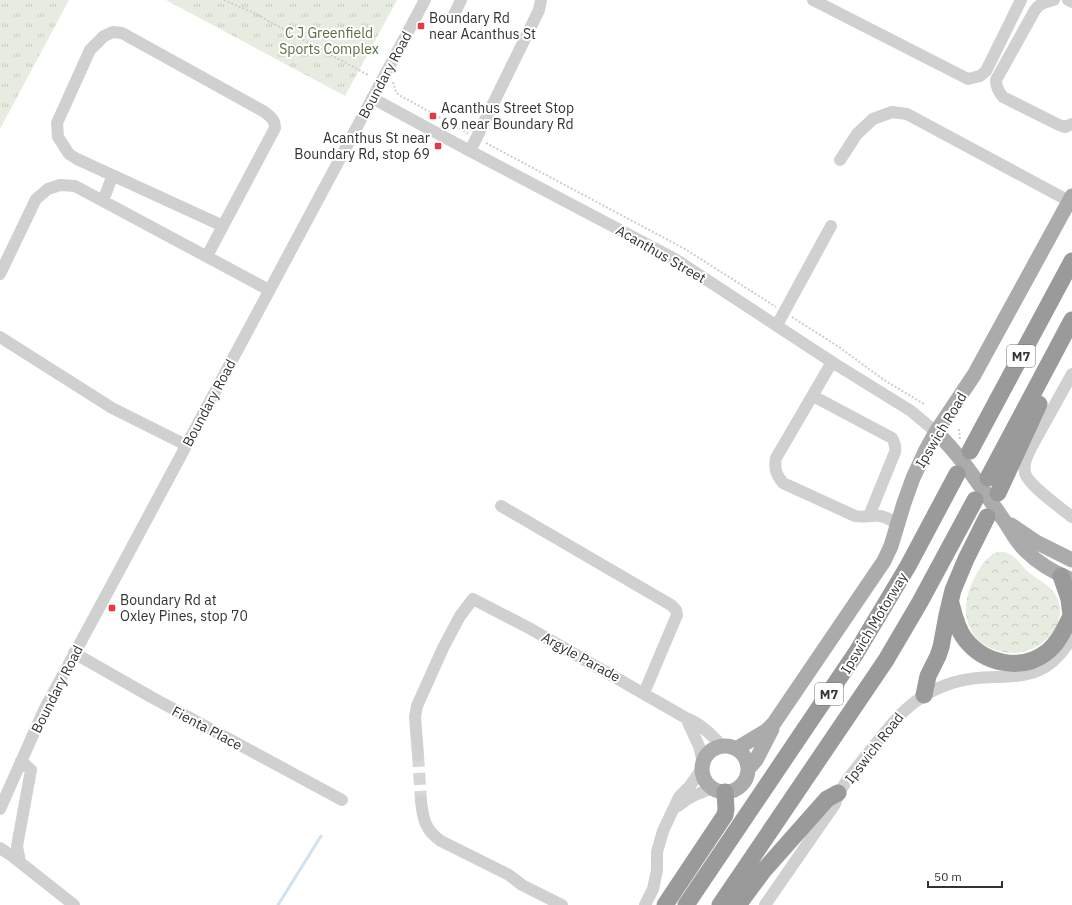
<svg xmlns="http://www.w3.org/2000/svg" width="1072" height="905" viewBox="0 0 1072 905" font-family="'IBM Plex Sans',sans-serif">
<defs>
<pattern id="grass-tufts" width="24" height="20" patternUnits="userSpaceOnUse"><rect width="24" height="20" fill="#e6ecdf"/><path d="M3 7l-1-3M5 7V3M7 7l1-3M15 17l-1-3M17 17v-4M19 17l1-3" fill="none" stroke="#c6cbc0"/></pattern>
<pattern id="forest-crowns" width="20" height="18" patternUnits="userSpaceOnUse"><rect width="20" height="18" fill="#e6ecdf"/><path d="M2 6a3 3 0 1 1 6 0M12 15a3 3 0 1 1 6 0" fill="none" stroke="#c6cbc0"/></pattern>
</defs>
<rect width="100%" height="100%" fill="#fff"/>
<path fill="url(#grass-tufts)" d="M 0,0 L 69,0 L 0,129 Z
M 166,0 L 397,0 L 345,96 Z"/>
<path fill="url(#forest-crowns)" d="M 1004,552 C 1017,556 1018,562 1027,571 C 1034,577 1044,582 1051,589 C 1068,607 1059,633 1039,645 C 1024,654 1012,655 996,650 C 959,638 960,598 979,570 C 982,564 987,558 993,554 C 996,552 1001,552 1004,552 Z"/>
<g fill="none" stroke-linecap="round" stroke-linejoin="round">
<path stroke="#cfe2ee" stroke-width="3" d="M 278,905 L 321,836"/>
<path stroke="#d6d6d6" stroke-width="12" stroke-dasharray="12 6" stroke-linecap="butt" d="M 418,755 L 421,801"/>
<path stroke="#cdcdcd" stroke-width="2" stroke-dasharray="2 2" stroke-linecap="butt" d="M 224,0 L 254,13 L 368,75
M 393,82 L 396,92 L 399,95 L 468,133
M 486,143 L 685,249 L 776,307
M 792,317 L 839,347 L 884,380 L 924,404
M 959,429 L 960,439"/>
<path stroke="#d0d0d0" stroke-width="12" d="M 813,0 L 968,79 L 980,76 L 986,71 L 1021,0
M 1054,0 C 1046,2 1040,3 1035,10 L 996,80 C 996,87 998,91 1003,97 L 1059,125 L 1065,127 L 1072,124
M 1068,0 L 1072,2
M 452,19 L 461,0
M 372,98 L 470,151 L 675,259 L 832,362 L 911,411 L 936,432
M 470,151 L 539,10 L 541,0
M 840,160 L 857,134 L 873,119 L 892,112 L 907,114 L 1069,201
M 103,201 L 112,177
M 207,256 L 275,128 C 275,119 270,116 263,111 L 122,33 L 113,32 L 104,36 L 90,50 L 57,123 L 58,137 L 69,154 L 77,159 L 223,226
M 0,274 L 36,199 L 48,189 L 60,185 L 75,186 L 269,290
M 777,325 L 831,226
M 0,337 L 112,408 L 186,445
M 832,362 L 776,458 C 774,469 776,474 783,483 L 855,516 C 863,518 871,515 880,516 C 886,517 893,521 898,524
M 1072,374 L 1032,446 C 1028,454 1023,463 1025,473 C 1028,485 1061,508 1072,517
M 813,396 L 892,438 C 895,443 896,446 895,452 L 869,516
M 501,506 L 671,605 L 676,610 L 677,615 L 644,693
M 74,653 L 153,698 L 342,800
M 686,718 L 699,746 L 703,762
M 418,755 L 415,717 L 417,706 L 443,648 L 460,616 L 473,599 L 529,628 L 686,718 C 700,723 712,735 723,747
M 421,801 C 423,819 425,830 441,841 L 509,875 L 522,885 L 562,905
M 678,806 C 689,797 699,792 713,789
M 0,809 L 45,708 L 104,599 L 425,0
M 0,848 L 12,856 L 74,905
M 20,862 L 17,846 L 31,770 L 21,761
M 645,905 L 653,889 L 657,870 L 657,852 L 663,831 L 679,797 L 689,787 L 702,769
M 765,905 L 835,804 C 841,784 857,768 870,751 C 893,722 910,698 946,685 C 998,665 1038,697 1072,637"/>
<path stroke="#ababab" stroke-width="15" d="M 936,432 C 963,458 982,489 1003,519 C 1011,530 1016,542 1026,551 C 1039,564 1055,573 1072,580
M 1011,525 L 1036,542 L 1072,560
M702 769a23 23 0 1 1 46 0a23 23 0 1 1-46 0Z
M 736,749 L 766,731 L 774,723 L 884,561 L 891,546 L 904,503 L 913,478 L 926,450 L 936,432 L 974,375 L 1072,196
M 748,769 L 756,760 L 772,729"/>
<path stroke="#9a9a9a" stroke-width="17" d="M 970,451 L 1072,261
M 988,478 L 1072,320
M 998,493 L 1039,404
M 1061,576 L 1069,599 L 1071,616
M 951,603 C 954,615 957,629 965,639 C 984,664 1022,672 1047,652 C 1059,643 1065,627 1072,614
M 924,695 L 928,676 L 938,656 L 941,647 L 947,615 L 953,590 L 966,559 L 987,517
M 665,905 L 725,815 L 726,809 L 725,792
M 686,905 L 856,653 L 908,566 L 957,474
M 720,905 L 886,660 L 920,602 L 975,500
M 738,905 L 764,870 L 827,799 L 838,793"/>
</g>
<g fill="#e63946" stroke="#fff" stroke-width="1.5">
<rect x="417" y="22" width="8" height="8" rx="2"/>
<rect x="429" y="112" width="8" height="8" rx="2"/>
<rect x="434" y="142" width="8" height="8" rx="2"/>
<rect x="108" y="604" width="8" height="8" rx="2"/>
</g>
<g text-anchor="middle" stroke-width="4" stroke-linejoin="round" paint-order="stroke">
<g fill="#fff" stroke="#707070" stroke-width="1">
<rect x="1007" y="345" width="28" height="22" rx="3"/>
<rect x="815" y="683" width="28" height="22" rx="3"/>
</g>
<g font-size="13" font-weight="bold" fill="#333">
<text x="1021" y="361">M7</text>
<text x="829" y="699">M7</text>
</g>
<g font-size="14" fill="#333" stroke="#fff" text-anchor="start">
<text x="429" y="23">Boundary Rd<tspan x="429" dy="16">near Acanthus St</tspan></text>
<text x="441" y="113">Acanthus Street Stop<tspan x="441" dy="16">69 near Boundary Rd</tspan></text>
<text x="430" y="143" text-anchor="end">Acanthus St near<tspan x="430" dy="16">Boundary Rd, stop 69</tspan></text>
<text x="120" y="605">Boundary Rd at<tspan x="120" dy="16">Oxley Pines, stop 70</tspan></text>
</g>
<g font-size="14" fill="#56703f" stroke="#fff">
<text x="329" y="38">C J Greenfield<tspan x="329" dy="16">Sports Complex</tspan></text>
</g>
<g font-size="14" fill="#333" stroke="#fff">
<text transform="translate(385 75) rotate(-62)" y="5">Boundary Road</text>
<text transform="translate(661 254) rotate(30)" y="5">Acanthus Street</text>
<text transform="translate(209 403) rotate(-62)" y="5">Boundary Road</text>
<text transform="translate(941 430) rotate(-59)" y="5">Ipswich Road</text>
<text transform="translate(874 623) rotate(-59)" y="5">Ipswich Motorway</text>
<text transform="translate(581 657) rotate(29)" y="5">Argyle Parade</text>
<text transform="translate(57 689) rotate(-63)" y="5">Boundary Road</text>
<text transform="translate(207 728) rotate(28)" y="5">Fienta Place</text>
<text transform="translate(874 748) rotate(-52)" y="5">Ipswich Road</text>
</g>
</g>
<path d="M928 881v6h74v-6" fill="none" stroke="#333333" stroke-width="2"/>
<text x="934" y="881" font-size="12" fill="#333333" stroke="#ffffff" stroke-width="3" paint-order="stroke">50 m</text>
</svg>
